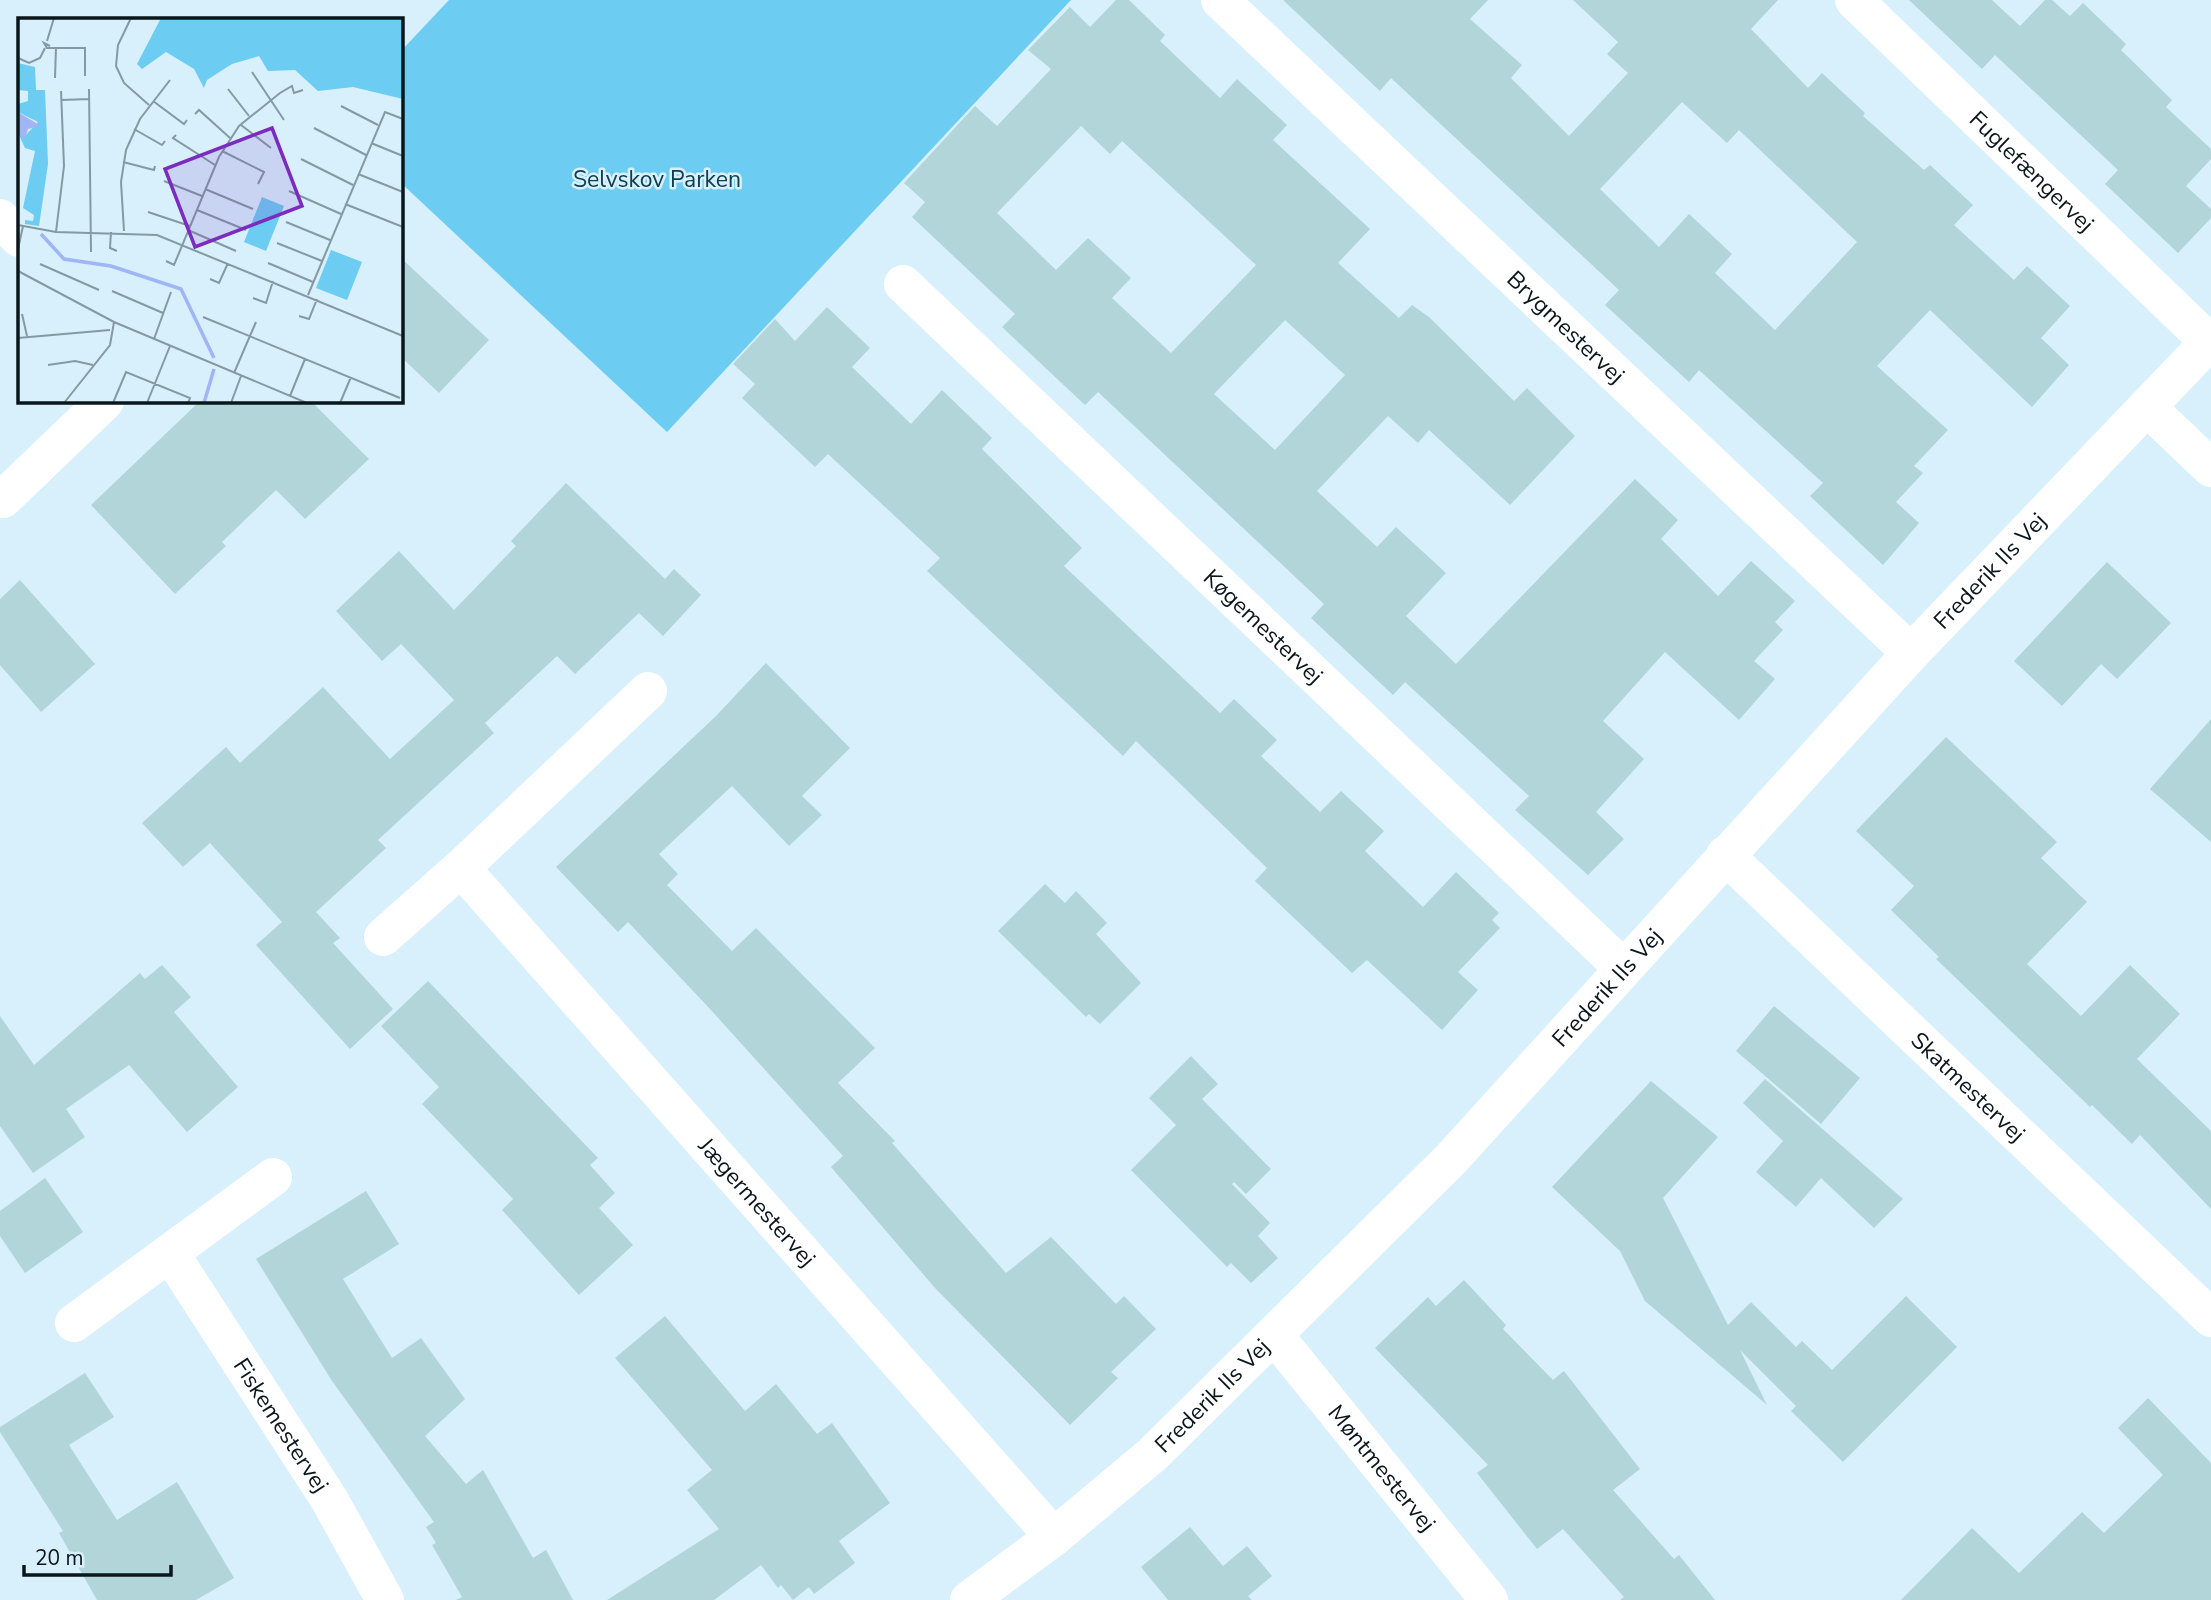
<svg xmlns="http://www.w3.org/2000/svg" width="2211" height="1600" viewBox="0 0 2211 1600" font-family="'Nunito Sans',sans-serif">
<rect width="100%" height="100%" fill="#d7f0fc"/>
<path fill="#6dccf2" d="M 449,0 L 1071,0 L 667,432 L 401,183 L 401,51 Z"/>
<path fill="#b1d5d9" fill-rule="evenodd" d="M 1116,0 L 1129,0 L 1165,35 L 1160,41 L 1220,98 L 1237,79 L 1287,125 L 1273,140 L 1370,229 L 1338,263 L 1399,318 L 1412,305 L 1429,317 L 1514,401 L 1527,388 L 1575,436 L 1510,505 L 1429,430 L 1418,443 L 1388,416 L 1317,491 L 1377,547 L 1396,527 L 1446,573 L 1406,616 L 1456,664 L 1635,479 L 1678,520 L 1661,539 L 1718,596 L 1751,561 L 1795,601 L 1775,622 L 1783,630 L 1754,661 L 1775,679 L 1739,720 L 1665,652 L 1603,721 L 1644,759 L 1596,812 L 1624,839 L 1588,875 L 1515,810 L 1529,796 L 1405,682 L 1393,695 L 1311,618 L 1324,604 L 1098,392 L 1085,405 L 1002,327 L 1015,314 L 912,217 L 925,202 L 904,183 L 975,106 L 997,126 L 1051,69 L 1028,50 L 1070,7 L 1090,27 ZM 1081,126 L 1110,154 L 1122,141 L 1256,265 L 1171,353 L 1112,298 L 1131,278 L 1088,238 L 1056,270 L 997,213 ZM 1285,320 L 1345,375 L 1275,450 L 1214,394 Z
M 1283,0 L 1488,0 L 1470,19 L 1522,65 L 1511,78 L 1569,136 L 1628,73 L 1607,54 L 1618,42 L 1573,0 L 1778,0 L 1751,29 L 1808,88 L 1822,73 L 1865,113 L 1863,116 L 1924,170 L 1930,165 L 1973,205 L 1954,225 L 2014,280 L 2027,266 L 2070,306 L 2041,338 L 2069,365 L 2032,407 L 1930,310 L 1877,366 L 1948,430 L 1914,466 L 1923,473 L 1896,502 L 1919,523 L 1883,565 L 1810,496 L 1823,483 L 1699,370 L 1689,382 L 1605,305 L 1619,290 L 1391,78 L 1380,91 ZM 1682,102 L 1727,143 L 1739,130 L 1857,242 L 1775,330 L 1715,273 L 1732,254 L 1689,214 L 1659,247 L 1600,189 Z
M 1909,0 L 1992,0 L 2020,26 L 2045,0 L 2052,0 L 2070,16 L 2083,3 L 2126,44 L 2121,50 L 2172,100 L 2166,107 L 2211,149 L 2211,159 L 2186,186 L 2211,209 L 2211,218 L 2178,253 L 2105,184 L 2118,170 L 1995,55 L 1982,69 Z
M 401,258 L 489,340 L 439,393 L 401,357 Z
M 827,307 L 870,348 L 852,367 L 911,424 L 942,390 L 992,438 L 982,449 L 1082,548 L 1064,566 L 1220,713 L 1234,699 L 1277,740 L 1261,756 L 1320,812 L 1341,791 L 1384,831 L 1365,851 L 1423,907 L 1456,872 L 1499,913 L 1492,920 L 1500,928 L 1458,972 L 1478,990 L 1442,1030 L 1367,960 L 1352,973 L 1255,881 L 1267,868 L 1136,741 L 1123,756 L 927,571 L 940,558 L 828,454 L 815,467 L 742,398 L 755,384 L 733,364 L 775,319 L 795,341 Z
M 200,401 L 311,401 L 369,459 L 305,519 L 276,490 L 222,542 L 226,546 L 175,594 L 91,505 Z
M 566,483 L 665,579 L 674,569 L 701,595 L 663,636 L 639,613 L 575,674 L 557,656 L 485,723 L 494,733 L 378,840 L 386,848 L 316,912 L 340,938 L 333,943 L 393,1009 L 350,1049 L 256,945 L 282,922 L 210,843 L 183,867 L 142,823 L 226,747 L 240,763 L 323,687 L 390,759 L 454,700 L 401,644 L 382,661 L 336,611 L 399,551 L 454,610 L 516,546 L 511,541 Z
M 2107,562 L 2171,623 L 2117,679 L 2101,664 L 2062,706 L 2014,661 Z
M 20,580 L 95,664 L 41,712 L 0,665 L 0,599 Z
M 766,663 L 850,748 L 802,796 L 822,815 L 789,846 L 732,786 L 659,854 L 678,874 L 667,885 L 732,951 L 756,928 L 875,1048 L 838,1083 L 895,1141 L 892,1143 L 1006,1273 L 1051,1237 L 1116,1304 L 1124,1296 L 1156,1329 L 1111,1372 L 1118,1378 L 1070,1425 L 935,1288 L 831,1167 L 843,1156 L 710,1009 L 628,922 L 618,932 L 556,867 L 716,716 Z
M 2211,719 L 2211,842 L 2150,789 Z
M 1946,737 L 2057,842 L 2041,858 L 2087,902 L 2027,964 L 2081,1016 L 2130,965 L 2180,1014 L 2137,1059 L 2211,1131 L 2211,1209 L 2140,1135 L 2132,1144 L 2092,1105 L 2090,1107 L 1936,959 L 1939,957 L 1891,910 L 1914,886 L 1856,831 Z
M 1045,884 L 1065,903 L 1076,891 L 1107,923 L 1096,934 L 1141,983 L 1100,1024 L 1089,1014 L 1086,1017 L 998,931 Z
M 162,965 L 191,997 L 174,1012 L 238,1087 L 187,1132 L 129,1065 L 66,1109 L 85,1137 L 33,1173 L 0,1126 L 0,1016 L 34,1065 L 140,973 L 145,979 Z
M 428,981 L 598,1158 L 590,1165 L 615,1193 L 599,1208 L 633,1245 L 579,1295 L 502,1210 L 513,1199 L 422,1104 L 439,1087 L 381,1026 Z
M 1774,1006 L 1860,1078 L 1821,1124 L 1736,1051 Z
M 1191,1056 L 1218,1084 L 1202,1099 L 1271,1169 L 1246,1194 L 1234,1182 L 1232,1184 L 1270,1223 L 1258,1236 L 1278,1258 L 1251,1283 L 1231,1263 L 1227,1267 L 1131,1170 L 1176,1125 L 1149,1098 Z
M 1765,1079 L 1903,1199 L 1874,1228 L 1821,1178 L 1796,1207 L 1756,1172 L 1783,1141 L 1743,1103 Z
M 1651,1081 L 1718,1137 L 1663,1198 L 1728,1325 L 1751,1302 L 1796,1347 L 1802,1341 L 1832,1370 L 1906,1296 L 1957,1347 L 1843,1462 L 1791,1411 L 1796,1406 L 1740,1350 L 1767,1405 L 1645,1301 L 1620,1251 L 1552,1187 Z
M 45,1178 L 83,1232 L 25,1273 L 0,1236 L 0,1211 Z
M 366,1191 L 399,1244 L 343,1279 L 392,1358 L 421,1338 L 465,1399 L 425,1436 L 466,1484 L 483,1470 L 533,1558 L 546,1550 L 573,1600 L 456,1600 L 462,1597 L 432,1545 L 436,1543 L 426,1527 L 434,1522 L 332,1381 L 256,1259 Z
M 1464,1280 L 1506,1325 L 1503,1329 L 1553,1380 L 1564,1371 L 1640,1469 L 1613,1490 L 1674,1559 L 1679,1555 L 1715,1600 L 1620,1600 L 1624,1597 L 1563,1529 L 1537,1549 L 1477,1473 L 1488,1465 L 1375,1348 L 1428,1297 L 1436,1306 Z
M 665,1316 L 745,1411 L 776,1384 L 817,1434 L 832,1423 L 890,1503 L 839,1541 L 855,1563 L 814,1594 L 809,1587 L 793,1600 L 781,1585 L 778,1588 L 761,1565 L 714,1600 L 607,1600 L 719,1529 L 687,1490 L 712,1470 L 615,1358 Z
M 85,1373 L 114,1417 L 69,1445 L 117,1520 L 177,1482 L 234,1578 L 196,1600 L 97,1600 L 59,1533 L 63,1531 L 0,1432 L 0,1427 Z
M 2148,1398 L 2211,1463 L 2211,1600 L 1901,1600 L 1972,1528 L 2019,1573 L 2082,1512 L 2104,1533 L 2163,1475 L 2118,1428 Z
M 1190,1527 L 1223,1566 L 1247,1546 L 1272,1576 L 1248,1596 L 1252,1600 L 1168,1600 L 1141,1567 Z"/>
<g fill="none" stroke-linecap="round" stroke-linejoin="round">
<g stroke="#fff" stroke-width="38">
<path id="s1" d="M 1220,0 L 1911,653"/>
<path id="s2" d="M 1854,0 L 2209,342"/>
<path d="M 0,218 L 19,238"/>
<path id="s3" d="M 903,284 L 1623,968"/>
<path d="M 2147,407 L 2211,468"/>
<path d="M 3,499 L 105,401"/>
<path id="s4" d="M 648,691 L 461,868 L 1054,1537"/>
<path id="s5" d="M 1725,855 L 2211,1318"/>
<path d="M 383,937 L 461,868"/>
<path id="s6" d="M 170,1253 L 329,1499 L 385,1600"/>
<path d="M 74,1323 L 273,1177"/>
<path id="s7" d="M 1275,1336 L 1489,1600"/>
<path id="s8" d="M 969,1600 L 1054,1537 L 1153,1454 L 1451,1159 L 1911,653 L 2211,340"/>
</g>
</g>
<g text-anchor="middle" stroke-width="5" stroke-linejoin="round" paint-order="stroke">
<g font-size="23" fill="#0b161b" stroke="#d7f0fc">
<text dy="8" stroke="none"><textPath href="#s2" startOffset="247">Fuglefængervej</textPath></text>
<text dy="8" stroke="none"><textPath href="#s1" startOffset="476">Brygmestervej</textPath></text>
<text dy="8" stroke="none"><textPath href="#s8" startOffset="1452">Frederik IIs Vej</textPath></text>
<text dy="8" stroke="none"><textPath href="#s3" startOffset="497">Køgemestervej</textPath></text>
<text dy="8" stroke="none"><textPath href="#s8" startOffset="886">Frederik IIs Vej</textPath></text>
<text dy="8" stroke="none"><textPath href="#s5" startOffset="336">Skatmestervej</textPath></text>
<text dy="8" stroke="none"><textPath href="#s4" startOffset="704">Jægermestervej</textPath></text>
<text dy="8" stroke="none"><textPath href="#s8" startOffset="318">Frederik IIs Vej</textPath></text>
<text dy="8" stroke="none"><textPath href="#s6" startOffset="205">Fiskemestervej</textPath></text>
<text dy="8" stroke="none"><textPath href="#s7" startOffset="170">Møntmestervej</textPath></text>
</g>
<g font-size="23" fill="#0f4052" stroke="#d7f0fc">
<text x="657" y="187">Selvskov Parken</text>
</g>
</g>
<g transform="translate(18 18)">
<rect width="385" height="385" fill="#d7f0fc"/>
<path d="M 143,0 L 385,0 L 385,81 L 335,69 L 300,73 L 277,52 L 250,53 L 241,38 L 214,46 L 189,62 L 186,70 L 176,51 L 148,34 L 124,51 L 119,46 ZM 0,45 L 17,49 L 18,72 L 27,72 L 30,146 L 21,208 L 7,206 L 7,202 L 15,203 L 16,197 L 5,190 L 17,133 L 7,130 L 0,115 L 6,119 L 20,104 L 0,94 L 0,86 L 10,83 L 10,73 L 0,72 ZM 244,179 L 266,188 L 248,233 L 226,224 ZM 313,232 L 344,244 L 329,282 L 298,270 Z" fill="#6dccf2"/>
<path d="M 0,94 L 23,108 L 10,111 L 7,121 L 0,115 Z" fill="#a0b5f5"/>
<path fill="none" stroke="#a0b5f5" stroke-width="3.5" d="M 23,216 L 46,241 L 93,248 L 163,271 L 196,340M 186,385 L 196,351"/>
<path fill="none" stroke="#8599a2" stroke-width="2" d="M 113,0 L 100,27 L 98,48 L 106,65 L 131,87M 29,23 L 36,0M 32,28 L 26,25 L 29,30 L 67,30 L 67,58M 0,40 L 11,45 L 22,40 L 27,30M 234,54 L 266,102M 37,60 L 38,29M 71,71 L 73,234M 210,71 L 231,98M 43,82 L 72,81M 135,83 L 166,106 L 169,102M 323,88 L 360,107M 177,96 L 181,92 L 212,120M 223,107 L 253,130M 296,110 L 348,137M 116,111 L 144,127 L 147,123M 158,117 L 155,120 L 197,147M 353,125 L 385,138M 204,133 L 246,154 L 240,166M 283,141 L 335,167M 105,144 L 136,152 L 137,148M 340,156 L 385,174M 146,163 L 184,178M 187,171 L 235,191M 271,173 L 323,196M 327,186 L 385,209M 179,192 L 228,212M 130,194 L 172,208M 268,204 L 312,222M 0,207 L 38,214 L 139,217 L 385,318M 170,212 L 218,233M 106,213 L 103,164 L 108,132 L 122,101 L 152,62M 38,214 L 46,148 L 43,73M 93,214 L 92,230 L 99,233M 259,225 L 304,243M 0,231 L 5,208M 148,243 L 156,247 L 201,139 L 221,108 L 262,75 L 274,68 L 276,75 L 285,72M 250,245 L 295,264M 22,246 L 81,272M 0,253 L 96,304 L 289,385M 192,261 L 201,265 L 210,245M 94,273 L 145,295M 290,277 L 367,94 L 385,101M 235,280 L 248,285 L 255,263M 4,296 L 9,318M 281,298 L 291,301 L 299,281M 185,299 L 382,380M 0,320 L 92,312M 136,321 L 153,274M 30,347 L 57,343 L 75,347M 216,355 L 238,304M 272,378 L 287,341M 46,385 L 92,327 L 96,304M 95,385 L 108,354 L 172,380 L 170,385M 129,385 L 152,328M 213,385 L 223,358M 322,385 L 333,359"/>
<path fill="#7b2cbf" fill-opacity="0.15" stroke="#7b2cbf" stroke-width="3.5" d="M 254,110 L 284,188 L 177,229 L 147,151 Z"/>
<rect width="385" height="385" fill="none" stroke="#0b161b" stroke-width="3.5"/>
</g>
<path d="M24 1565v10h147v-10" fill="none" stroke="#0b161b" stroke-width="3.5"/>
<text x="35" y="1565" font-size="21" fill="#0b161b" stroke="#d7f0fc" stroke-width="5" paint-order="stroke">20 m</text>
</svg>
